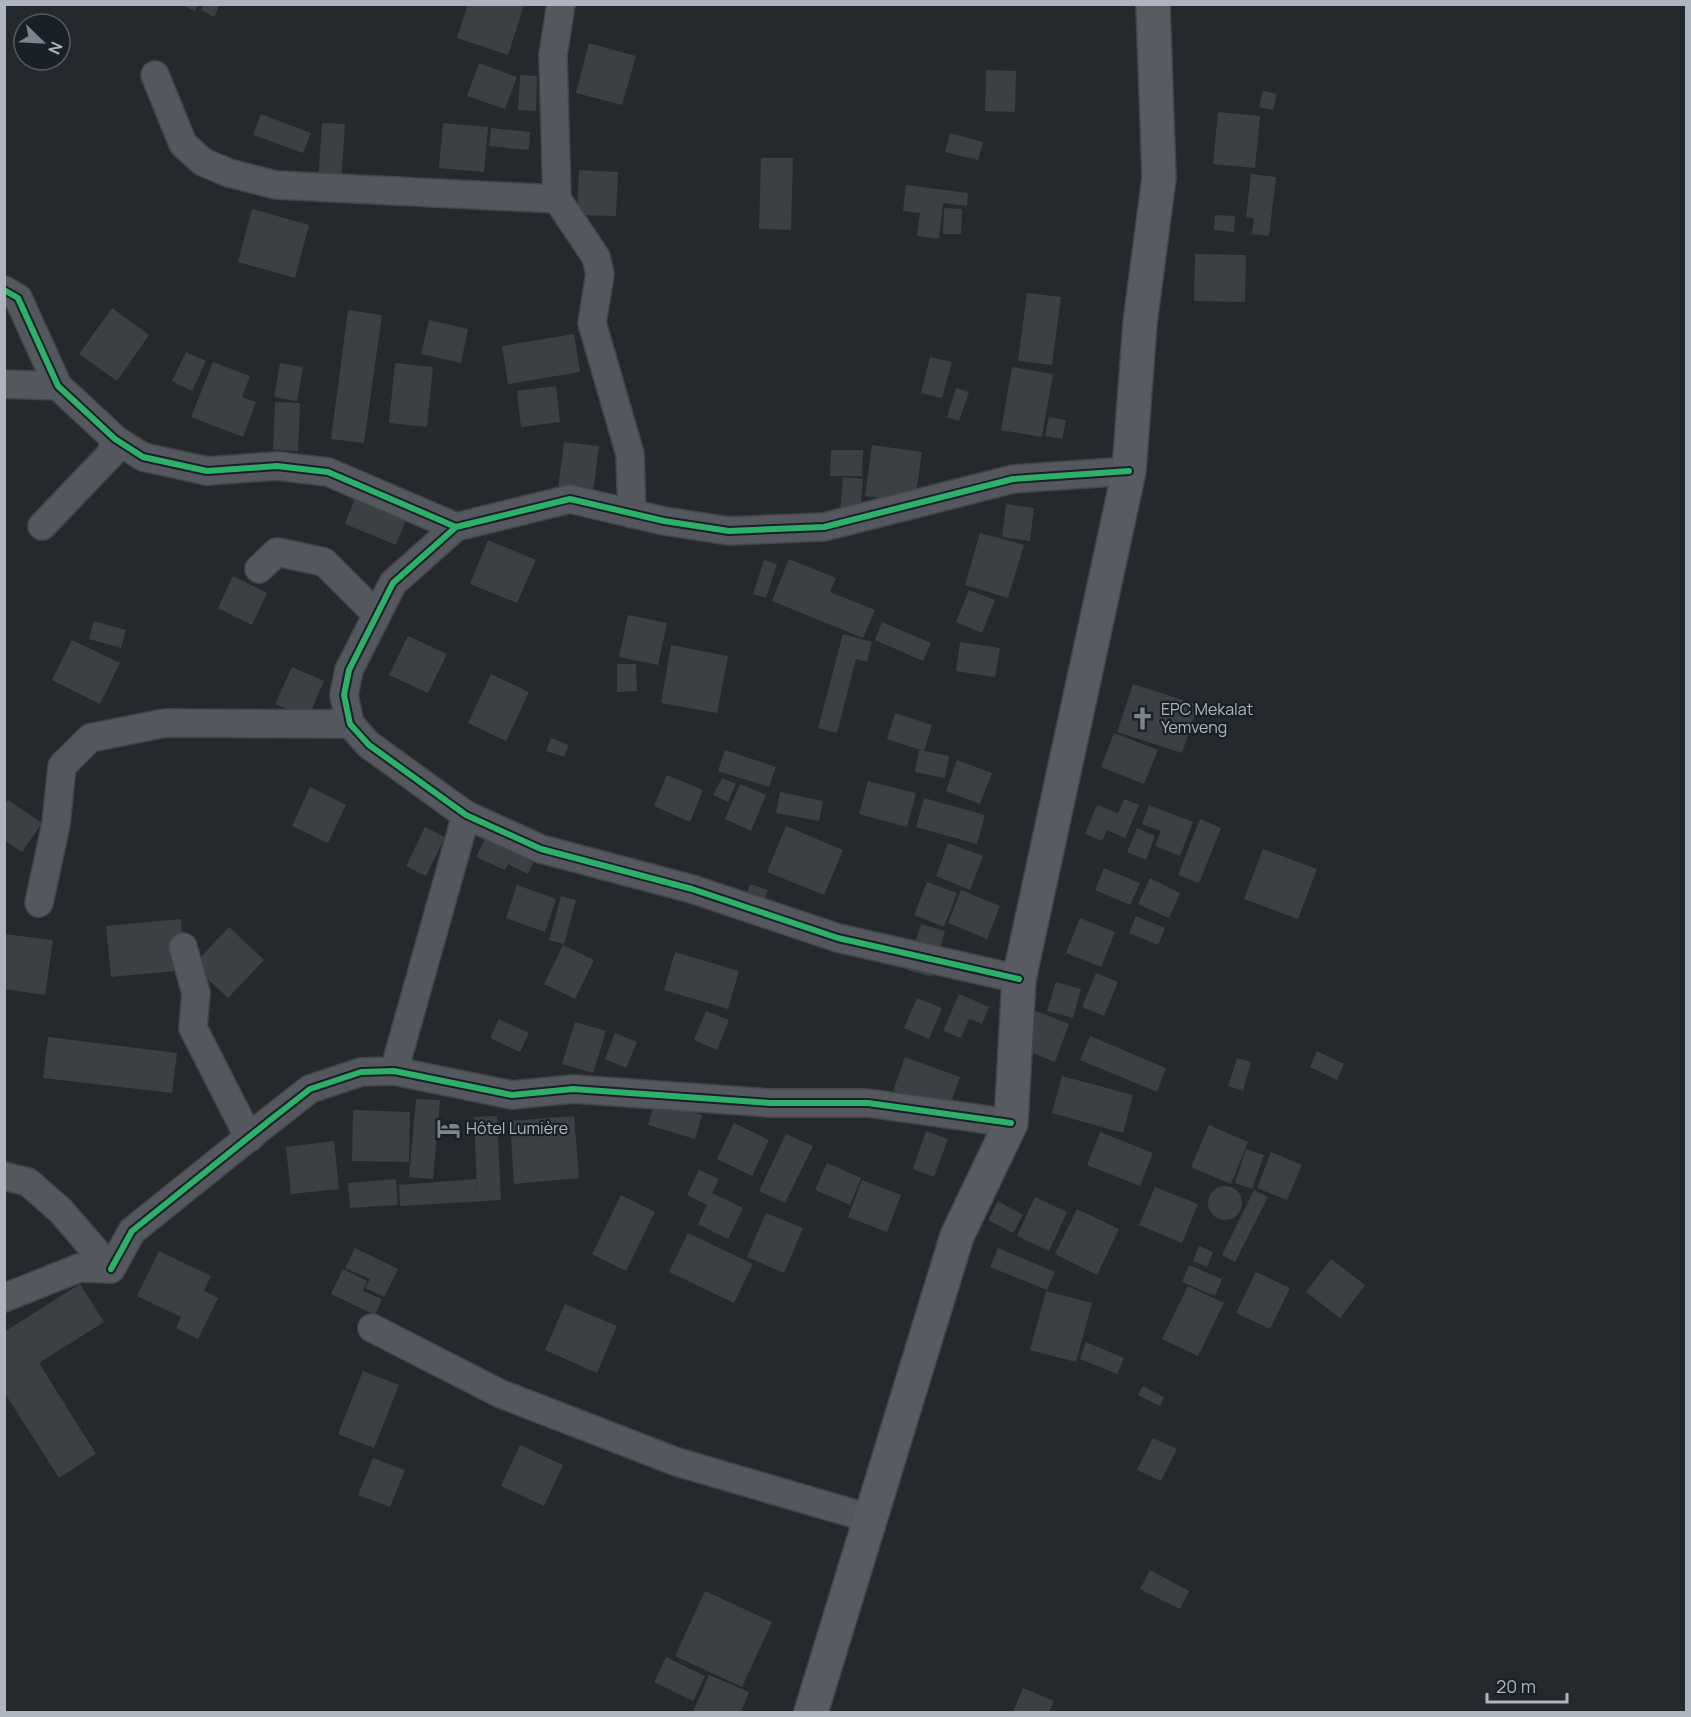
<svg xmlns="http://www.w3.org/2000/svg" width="1691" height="1717" viewBox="0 0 1691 1717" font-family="Manrope,sans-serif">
<rect width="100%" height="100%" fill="#25292e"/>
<path fill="#3c3f43" d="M 180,4 L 198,4 L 195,11 Z
M 204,4 L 220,4 L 214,17 L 201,10 Z
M 468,4 L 524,5 L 508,55 L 457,38 Z
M 589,43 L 636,56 L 622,105 L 576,93 Z
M 479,63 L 517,77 L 505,109 L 467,96 Z
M 986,70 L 1016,71 L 1015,112 L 985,111 Z
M 520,75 L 537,76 L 536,111 L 518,110 Z
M 1263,91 L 1277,94 L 1273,110 L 1259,107 Z
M 1218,112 L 1260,116 L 1255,168 L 1213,164 Z
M 261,114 L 311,133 L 303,153 L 253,135 Z
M 322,123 L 345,124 L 341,183 L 318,181 Z
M 443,123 L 488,127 L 484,172 L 439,168 Z
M 491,128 L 530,132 L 529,150 L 489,146 Z
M 950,133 L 983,142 L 978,160 L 945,152 Z
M 761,158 L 793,158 L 791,230 L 759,229 Z
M 579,170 L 618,172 L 616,216 L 577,215 Z
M 1251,174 L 1276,177 L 1269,236 L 1252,234 L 1254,218 L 1246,217 Z
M 906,185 L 968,193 L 967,206 L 943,203 L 939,239 L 917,236 L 920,213 L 903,211 Z
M 944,208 L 962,209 L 961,234 L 943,234 Z
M 252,209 L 309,225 L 295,278 L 238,262 Z
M 1215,215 L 1235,216 L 1234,232 L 1214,230 Z
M 1195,254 L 1246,255 L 1245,302 L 1194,301 Z
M 1027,293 L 1061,297 L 1052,365 L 1018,361 Z
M 112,308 L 149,335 L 117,381 L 79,354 Z
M 348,310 L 382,315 L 364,443 L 331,439 Z
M 429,320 L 468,329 L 461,363 L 421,354 Z
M 574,334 L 580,372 L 508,384 L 502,346 Z
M 186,352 L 206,361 L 192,391 L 172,381 Z
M 930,357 L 952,362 L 942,398 L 921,393 Z
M 213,362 L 250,376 L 242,397 L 256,402 L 243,437 L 191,417 Z
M 280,363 L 303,367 L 297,401 L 274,397 Z
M 395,363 L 433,367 L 427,427 L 389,423 Z
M 1012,367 L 1053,374 L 1042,437 L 1001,430 Z
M 556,386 L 560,422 L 521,427 L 517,391 Z
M 956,388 L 969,392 L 959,421 L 947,417 Z
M 275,402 L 300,403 L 298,451 L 273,450 Z
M 1049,417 L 1066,420 L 1062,439 L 1045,436 Z
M 564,442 L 599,446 L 592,501 L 557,496 Z
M 872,445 L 922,452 L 915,502 L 865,496 Z
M 831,450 L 863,450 L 862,476 L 830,476 Z
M 843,477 L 863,479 L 860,515 L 840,513 Z
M 359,488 L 410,509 L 396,545 L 345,524 Z
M 1006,504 L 1034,508 L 1030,541 L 1002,537 Z
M 980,533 L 1024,545 L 1008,598 L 965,585 Z
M 488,540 L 536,560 L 517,603 L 470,584 Z
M 789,559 L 836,578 L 830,592 L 875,610 L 863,638 L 772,601 Z
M 764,560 L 777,564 L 766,598 L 753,594 Z
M 233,576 L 267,593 L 252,625 L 218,608 Z
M 969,590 L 995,600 L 982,633 L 956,622 Z
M 628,615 L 667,623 L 658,665 L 619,657 Z
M 94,621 L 126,630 L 121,648 L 89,639 Z
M 882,622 L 931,643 L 923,661 L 875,640 Z
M 843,634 L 872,642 L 867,662 L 856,659 L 837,733 L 818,728 Z
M 408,636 L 447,654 L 428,693 L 389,675 Z
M 72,640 L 120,663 L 100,704 L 52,680 Z
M 960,642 L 1000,648 L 995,677 L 956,671 Z
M 671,645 L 728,656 L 717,713 L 661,703 Z
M 617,664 L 636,664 L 637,691 L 617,692 Z
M 292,667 L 324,681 L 308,718 L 275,704 Z
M 491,674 L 529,692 L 506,741 L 468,723 Z
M 1133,684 L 1198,705 L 1182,753 L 1117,732 Z
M 895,713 L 932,725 L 924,751 L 887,739 Z
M 1114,733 L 1158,750 L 1144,784 L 1101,767 Z
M 551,738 L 569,745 L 564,757 L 546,751 Z
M 725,750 L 776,767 L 769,787 L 718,771 Z
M 919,750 L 949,756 L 945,778 L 915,772 Z
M 957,760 L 992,773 L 980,804 L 946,791 Z
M 667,775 L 703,790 L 690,822 L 654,806 Z
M 722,778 L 736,784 L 728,802 L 713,795 Z
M 868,781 L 916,793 L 907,827 L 859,814 Z
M 740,784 L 766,795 L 751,831 L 725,819 Z
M 310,787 L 346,805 L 328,843 L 292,826 Z
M 780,792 L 823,801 L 819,821 L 776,813 Z
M 924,798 L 985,815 L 977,844 L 916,827 Z
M 1124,799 L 1139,805 L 1125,838 L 1107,830 L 1102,841 L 1085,834 L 1097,805 L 1118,813 Z
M 8,800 L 42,823 L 22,852 L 4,840 L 4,806 Z
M 1149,805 L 1193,822 L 1180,856 L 1155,846 L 1161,831 L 1142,824 Z
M 496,816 L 544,840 L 528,874 L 508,864 L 505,870 L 476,857 Z
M 1200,819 L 1221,828 L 1199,883 L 1178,875 Z
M 786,826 L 843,850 L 824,895 L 767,872 Z
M 425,827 L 445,837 L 426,876 L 406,866 Z
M 1137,828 L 1155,836 L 1146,860 L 1127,852 Z
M 948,843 L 983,856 L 970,890 L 936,876 Z
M 1263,849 L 1317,869 L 1298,919 L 1244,899 Z
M 1104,868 L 1140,883 L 1130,905 L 1095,890 Z
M 1150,878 L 1180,893 L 1169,918 L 1138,904 Z
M 927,882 L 957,893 L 944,927 L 914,915 Z
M 750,884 L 768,890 L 761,911 L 743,905 Z
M 517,885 L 556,899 L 545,932 L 506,918 Z
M 961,890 L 1000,906 L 987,939 L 948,923 Z
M 561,896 L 576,900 L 564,944 L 549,940 Z
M 1136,916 L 1165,928 L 1158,945 L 1129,933 Z
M 1080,918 L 1115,932 L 1101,967 L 1066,953 Z
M 181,919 L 185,970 L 111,977 L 106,926 Z
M 921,924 L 945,931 L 932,977 L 907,970 Z
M 229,927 L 264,960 L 228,998 L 193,965 Z
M 4,934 L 53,940 L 45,995 L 4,989 Z
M 563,945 L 594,960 L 575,999 L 544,984 Z
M 675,952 L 739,971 L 728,1009 L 664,990 Z
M 1096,973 L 1118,982 L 1104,1016 L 1082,1007 Z
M 1056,982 L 1081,989 L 1073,1018 L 1047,1011 Z
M 959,994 L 989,1007 L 982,1024 L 969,1019 L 961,1038 L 943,1031 Z
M 917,998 L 942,1008 L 929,1039 L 904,1028 Z
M 1031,1009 L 1069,1024 L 1055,1062 L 1017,1047 Z
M 706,1011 L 729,1020 L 717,1050 L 694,1040 Z
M 499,1019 L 529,1033 L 520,1052 L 490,1038 Z
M 575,1022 L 606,1031 L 593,1073 L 562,1064 Z
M 615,1033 L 637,1042 L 626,1068 L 605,1059 Z
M 1090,1036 L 1166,1068 L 1157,1092 L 1080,1060 Z
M 48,1037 L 177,1053 L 172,1093 L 43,1078 Z
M 1317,1051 L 1344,1064 L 1337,1080 L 1310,1067 Z
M 905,1057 L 960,1077 L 948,1111 L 893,1091 Z
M 1237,1058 L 1251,1062 L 1243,1091 L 1228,1086 Z
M 1062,1076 L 1133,1095 L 1123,1133 L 1052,1113 Z
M 416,1099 L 440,1100 L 433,1179 L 409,1177 Z
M 655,1102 L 702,1115 L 695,1139 L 648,1125 Z
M 353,1110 L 410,1112 L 409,1162 L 352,1161 Z
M 497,1116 L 501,1200 L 400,1206 L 399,1185 L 476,1179 L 477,1194 L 474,1117 Z
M 574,1116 L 579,1178 L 514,1184 L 510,1121 Z
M 734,1123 L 769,1140 L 752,1176 L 717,1159 Z
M 1209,1125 L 1248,1142 L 1231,1184 L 1191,1167 Z
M 926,1131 L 948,1139 L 934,1177 L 913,1169 Z
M 1100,1132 L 1153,1153 L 1140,1186 L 1087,1165 Z
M 786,1134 L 813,1146 L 785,1203 L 759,1191 Z
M 334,1141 L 339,1189 L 291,1194 L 286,1147 Z
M 1246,1149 L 1264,1155 L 1252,1189 L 1235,1183 Z
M 1271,1152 L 1302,1165 L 1287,1200 L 1257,1188 Z
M 827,1163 L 861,1178 L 850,1205 L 815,1190 Z
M 699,1170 L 719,1179 L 712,1193 L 743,1208 L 728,1239 L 698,1224 L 707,1205 L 687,1195 Z
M 396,1179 L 398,1205 L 350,1208 L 348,1183 Z
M 862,1180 L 901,1195 L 887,1232 L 848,1217 Z
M1208 1203a17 17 0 1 1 34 0a17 17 0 1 1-34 0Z
M 1155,1187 L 1198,1204 L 1182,1243 L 1139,1225 Z
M 1254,1190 L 1268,1197 L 1235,1262 L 1222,1255 Z
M 621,1195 L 655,1212 L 626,1271 L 592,1254 Z
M 1035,1197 L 1067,1212 L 1049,1251 L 1017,1236 Z
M 998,1201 L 1023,1215 L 1013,1233 L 988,1220 Z
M 1077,1209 L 1119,1229 L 1097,1275 L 1055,1254 Z
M 766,1213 L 803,1228 L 784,1273 L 747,1257 Z
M 688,1233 L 753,1264 L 734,1303 L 669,1272 Z
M 1199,1246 L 1213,1252 L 1207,1267 L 1193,1261 Z
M 355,1248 L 398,1269 L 384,1297 L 365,1288 L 370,1279 L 345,1268 Z
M 998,1248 L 1055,1272 L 1047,1290 L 990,1267 Z
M 159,1251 L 211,1276 L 204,1291 L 218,1298 L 198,1339 L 176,1328 L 181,1317 L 137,1296 Z
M 1331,1259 L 1365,1285 L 1340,1318 L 1306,1292 Z
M 1189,1265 L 1222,1279 L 1215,1296 L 1182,1282 Z
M 343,1269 L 367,1281 L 362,1293 L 363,1291 L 382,1299 L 375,1315 L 331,1294 Z
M 1256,1272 L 1290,1288 L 1270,1329 L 1236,1313 Z
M 80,1284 L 104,1322 L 39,1363 L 96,1454 L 59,1478 L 4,1392 L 4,1332 Z
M 1188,1286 L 1224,1303 L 1198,1356 L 1162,1339 Z
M 1046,1291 L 1092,1303 L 1076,1362 L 1030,1350 Z
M 565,1304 L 617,1326 L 597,1373 L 545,1350 Z
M 1086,1342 L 1124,1358 L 1117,1374 L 1080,1359 Z
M 363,1371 L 399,1385 L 374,1448 L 338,1434 Z
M 1143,1386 L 1164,1397 L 1160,1406 L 1138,1395 Z
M 1153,1438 L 1177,1449 L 1161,1481 L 1137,1470 Z
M 520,1445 L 563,1465 L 544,1506 L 501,1486 Z
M 373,1458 L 405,1470 L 390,1507 L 358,1495 Z
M 1150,1570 L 1189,1591 L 1180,1609 L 1140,1589 Z
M 705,1591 L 772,1622 L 742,1687 L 675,1656 Z
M 666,1657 L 705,1676 L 693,1701 L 654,1682 Z
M 709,1675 L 749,1692 L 741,1712 L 693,1712 Z
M 1023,1688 L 1054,1701 L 1049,1712 L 1013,1712 Z"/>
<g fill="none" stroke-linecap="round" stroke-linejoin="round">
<defs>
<path id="street" d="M 561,4 L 553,55 L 557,199 L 596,257 L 600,274 L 592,323 L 630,454 L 632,514
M 155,75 L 183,144 L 203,162 L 229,173 L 276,185 L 557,199
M 4,290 L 18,298 L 58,386 L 115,439 L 143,457 L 207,471 L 277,466 L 328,472 L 456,527
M 4,384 L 58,386
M 42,526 L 111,454 L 115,439
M 259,569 L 277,552 L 324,562 L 377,615
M 39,903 L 56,824 L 62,766 L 90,738 L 165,723 L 350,724
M 183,947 L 196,993 L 193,1028 L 249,1138
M 1019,979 L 838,938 L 692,889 L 541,849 L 466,815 L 369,745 L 350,724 L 344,695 L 349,670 L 393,583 L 456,527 L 570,499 L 664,521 L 729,531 L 824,527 L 1013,479 L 1129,471
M 394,1071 L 466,815
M 4,1176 L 28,1182 L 61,1211 L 111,1269
M 111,1269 L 132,1231 L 269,1121 L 310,1089 L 361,1072 L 394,1071 L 512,1095 L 573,1089 L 770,1103 L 868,1103 L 1011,1123
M 4,1298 L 79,1268 L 111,1269
M 372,1328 L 501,1394 L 677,1462 L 872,1519"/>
<path id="secondary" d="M 811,1712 L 957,1236 L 1011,1123 L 1019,979 L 1129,471 L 1140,323 L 1159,178 L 1153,4"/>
</defs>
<use href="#street" stroke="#424549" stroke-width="30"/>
<use href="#secondary" stroke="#424549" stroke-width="36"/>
<use href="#street" stroke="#54575d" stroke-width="27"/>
<use href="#secondary" stroke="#585b62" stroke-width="33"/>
<defs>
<path id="cycleway" d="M 4,290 L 18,298 L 58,386 L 115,439 L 143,457 L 207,471 L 277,466 L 328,472 L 456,527
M 1019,979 L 838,938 L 692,889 L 541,849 L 466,815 L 369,745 L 350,724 L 344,695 L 349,670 L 393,583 L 456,527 L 570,499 L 664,521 L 729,531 L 824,527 L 1013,479 L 1129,471
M 111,1269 L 132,1231 L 269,1121 L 310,1089 L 361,1072 L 394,1071 L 512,1095 L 573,1089 L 770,1103 L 868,1103 L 1011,1123"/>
</defs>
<use href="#cycleway" stroke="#1a2027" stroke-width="10"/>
<use href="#cycleway" stroke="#2db169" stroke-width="6"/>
</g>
<defs>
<symbol id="church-bare" viewBox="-9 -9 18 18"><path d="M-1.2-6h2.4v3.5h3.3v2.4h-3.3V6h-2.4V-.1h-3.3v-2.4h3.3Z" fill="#7e848d" stroke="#1a2027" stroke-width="2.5" paint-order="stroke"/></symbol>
<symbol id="hotel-bare" viewBox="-9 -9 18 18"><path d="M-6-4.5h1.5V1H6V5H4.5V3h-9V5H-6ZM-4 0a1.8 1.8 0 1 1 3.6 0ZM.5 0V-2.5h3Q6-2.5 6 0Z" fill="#7e848d" stroke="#1a2027" stroke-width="2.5" paint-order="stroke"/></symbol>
</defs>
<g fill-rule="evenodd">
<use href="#church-bare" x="1126" y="702" width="33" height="33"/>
<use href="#hotel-bare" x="432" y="1112" width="33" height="33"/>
</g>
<g text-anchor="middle" stroke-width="4.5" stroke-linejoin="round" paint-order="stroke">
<g font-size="16" fill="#aeb5c0" stroke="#1a2027" text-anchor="start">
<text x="1161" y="715">EPC Mekalat<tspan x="1161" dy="18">Yemveng</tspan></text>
<text x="466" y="1134">Hôtel Lumière</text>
</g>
</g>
<rect width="1691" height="1717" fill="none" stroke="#aeb5c0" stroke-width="12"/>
<g transform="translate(42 42) rotate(114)"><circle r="28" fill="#1a2027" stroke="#555c64" stroke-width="1.5"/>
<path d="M0-4.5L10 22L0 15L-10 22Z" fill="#7e848d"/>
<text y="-9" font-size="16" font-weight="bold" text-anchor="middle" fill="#aeb5c0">N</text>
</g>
<path d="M1487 1693v9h80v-9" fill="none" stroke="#aeb5c0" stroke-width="3"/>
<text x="1496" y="1693" font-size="18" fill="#aeb5c0" stroke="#1a2027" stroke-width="4.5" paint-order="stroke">20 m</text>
</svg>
